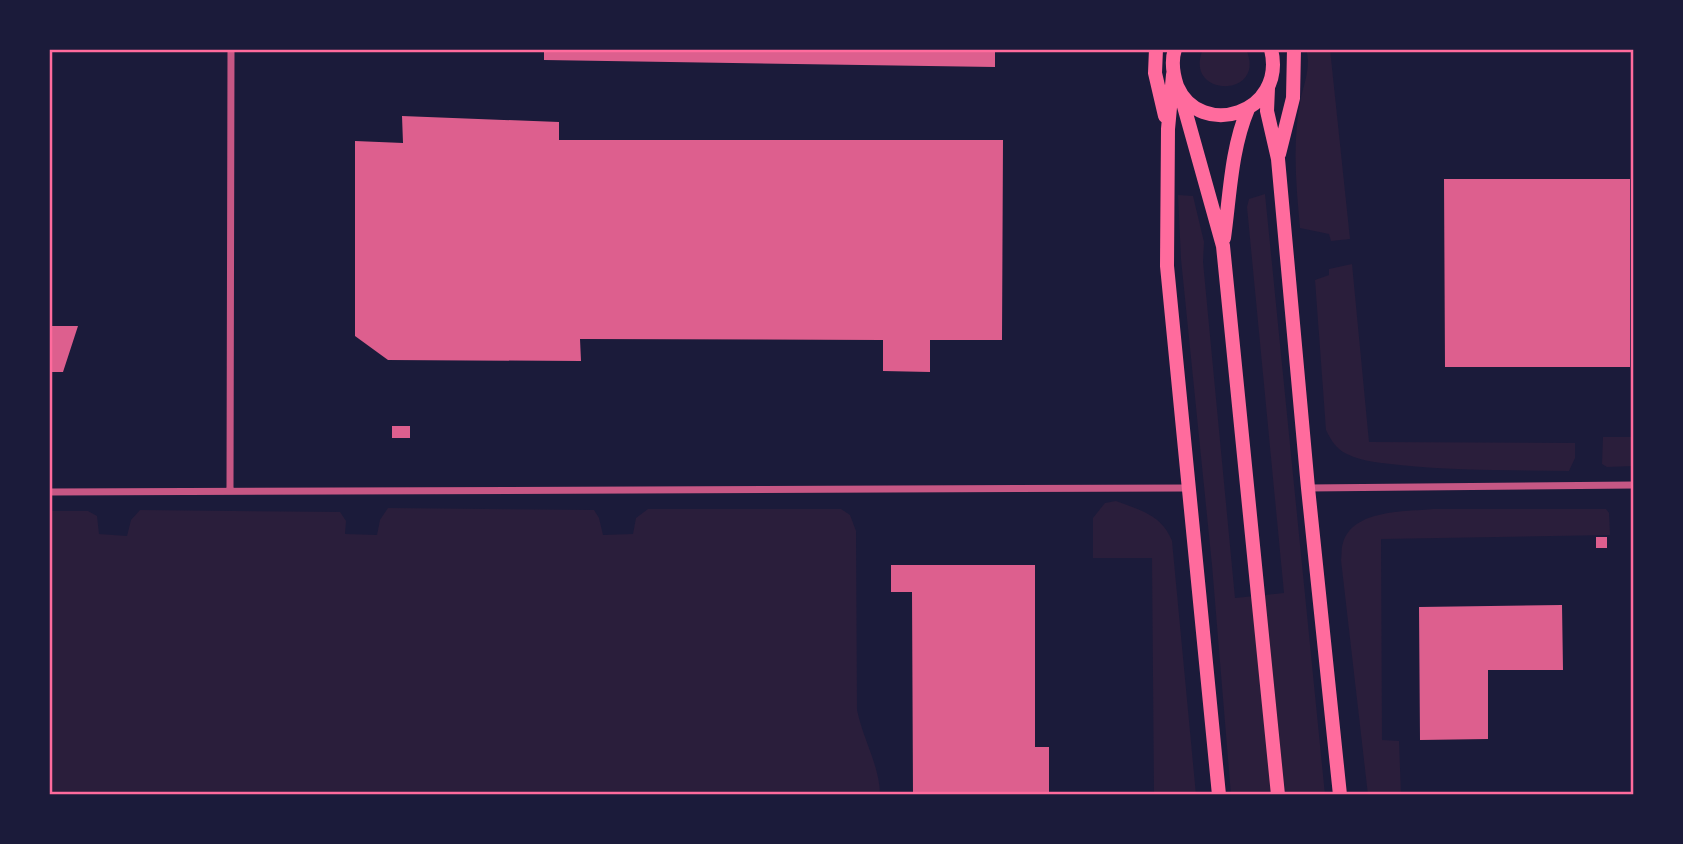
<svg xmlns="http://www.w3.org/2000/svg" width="1683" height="844" viewBox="0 0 1683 844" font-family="'Fira Sans Condensed',sans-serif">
<rect width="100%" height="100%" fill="#1b1b3a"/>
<path fill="#2a1e3b" d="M 1203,49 L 1246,49 C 1268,99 1182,98 1203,49 Z
M 1306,49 L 1330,49 L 1350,239 L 1331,241 L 1329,234 L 1300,228 C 1296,184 1292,142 1301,97 C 1305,82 1311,64 1306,49 Z
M 1265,194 L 1325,795 L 1231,795 L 1212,565 L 1181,259 L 1178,195 L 1193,196 L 1204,242 L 1203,262 L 1235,598 L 1284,593 L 1247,207 L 1249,199 Z
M 1352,264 L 1369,442 L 1575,443 L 1575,458 L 1569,471 C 1512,470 1456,471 1400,465 C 1382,463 1363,462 1347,454 C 1336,449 1331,440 1326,430 L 1315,280 L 1329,275 L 1329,269 Z
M 1603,437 L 1634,437 L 1634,466 L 1607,467 L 1602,464 Z
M 1116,501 C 1140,510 1162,515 1172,541 L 1196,795 L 1154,795 L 1152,558 L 1093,558 L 1093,518 L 1105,503 Z
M 388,508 L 594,510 L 599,518 L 603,535 L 633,534 L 636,518 L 648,509 L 841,509 L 850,515 L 856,531 L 857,710 C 863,739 880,767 880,795 L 49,795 L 49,511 L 88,511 L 97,516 L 99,534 L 127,536 L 131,520 L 140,510 L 340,512 L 346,521 L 345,534 L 377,535 L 380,520 Z
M 1633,508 L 1634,508 L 1634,795 L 1632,795 Z
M 1433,509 L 1606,509 L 1609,513 L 1610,535 L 1381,539 L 1382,740 L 1399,741 L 1401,795 L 1368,795 L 1341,560 C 1342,555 1341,548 1343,543 C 1353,509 1405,512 1433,509 Z"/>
<path fill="#dd5f8e" d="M 544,49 L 995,49 L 995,67 L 544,60 Z
M 402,116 L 559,122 L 559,140 L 1003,140 L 1002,340 L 930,340 L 930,372 L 883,371 L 883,340 L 580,339 L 581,361 L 388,360 L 355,336 L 355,141 L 403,143 Z
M 1444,179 L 1630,179 L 1630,367 L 1445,367 Z
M 49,326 L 78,326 L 63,372 L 49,372 Z
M 392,426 L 410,426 L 410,438 L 392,438 Z
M 1596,537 L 1607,537 L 1607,548 L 1596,548 Z
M 891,565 L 1035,565 L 1035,747 L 1049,747 L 1049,795 L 913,795 L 912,592 L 891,592 Z
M 1562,605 L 1563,670 L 1488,670 L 1488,739 L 1420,740 L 1419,607 Z"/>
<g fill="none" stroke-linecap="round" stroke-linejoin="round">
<path stroke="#c65784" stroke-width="7" d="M 1308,488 L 1634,485
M 230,491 L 231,49
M 49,492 L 1188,488"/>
<path stroke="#ff6b9d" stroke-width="14" d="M 1156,49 L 1155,73 L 1165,116
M 1175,49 C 1171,61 1173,74 1177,86 C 1200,140 1287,114 1271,49
M 1173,75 L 1168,129 L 1167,266 L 1219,795
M 1268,88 L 1267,111 L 1278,159 L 1308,488 L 1340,795
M 1180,92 L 1223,246 L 1278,795
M 1279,154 L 1293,98 L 1294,49
M 1224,238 C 1230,195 1231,149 1248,109"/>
</g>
<rect width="1683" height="844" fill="none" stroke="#1b1b3a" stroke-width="102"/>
<rect x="51" y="51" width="1581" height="742" fill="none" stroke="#ff6b9d" stroke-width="2.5"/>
</svg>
